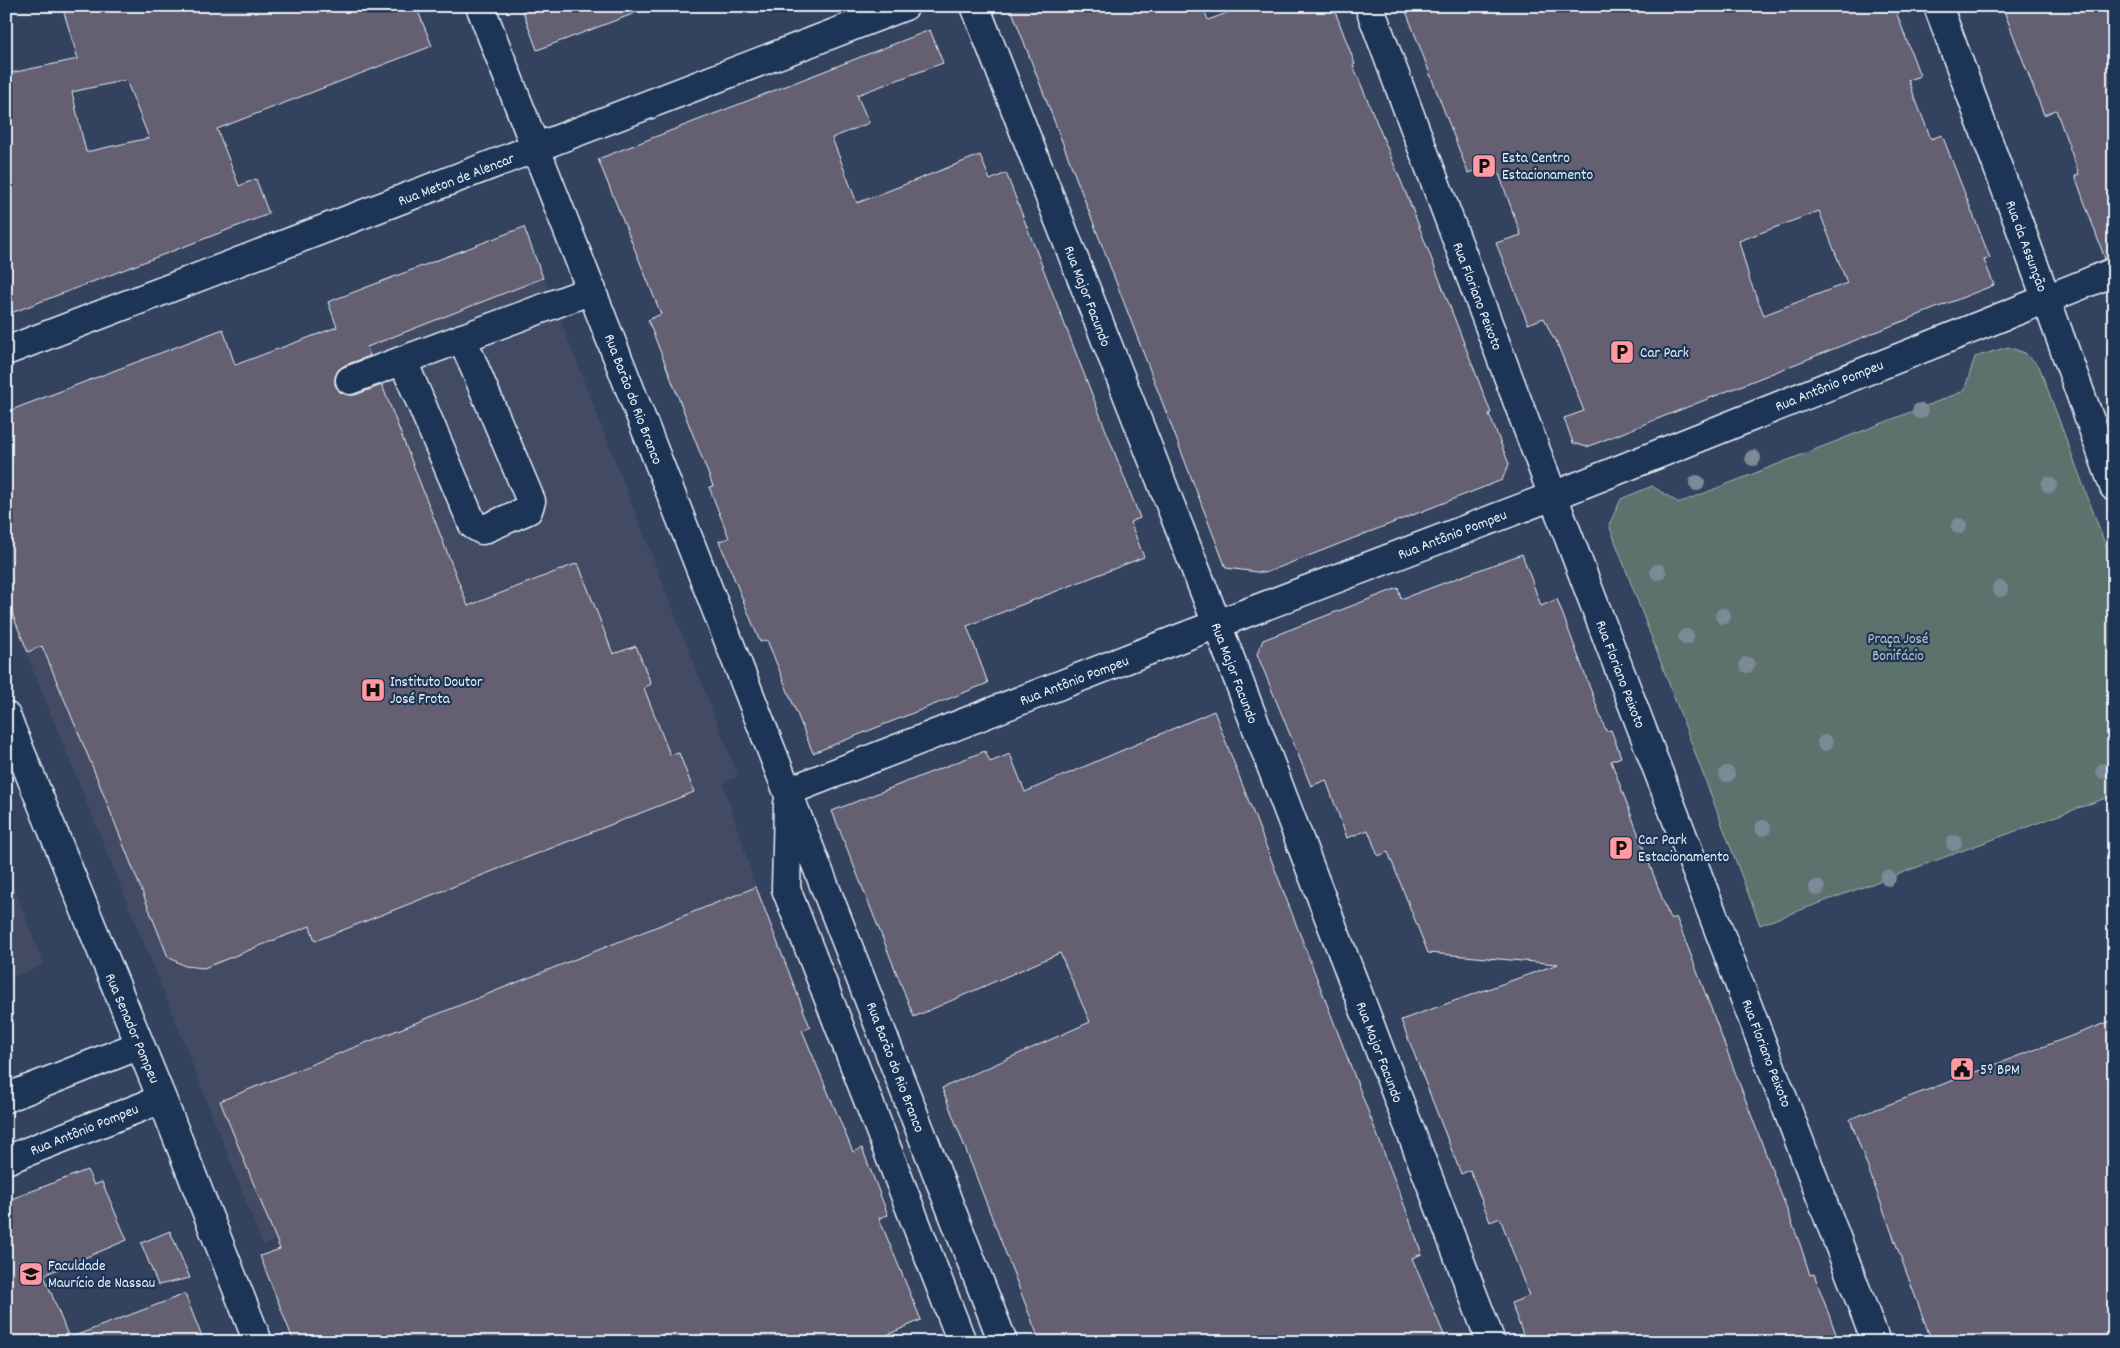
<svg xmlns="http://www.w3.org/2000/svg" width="2120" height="1348" viewBox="0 0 2120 1348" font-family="Dekko,sans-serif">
<rect width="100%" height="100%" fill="#33425f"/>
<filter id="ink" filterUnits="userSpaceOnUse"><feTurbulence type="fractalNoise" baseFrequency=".02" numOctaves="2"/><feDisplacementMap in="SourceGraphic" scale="10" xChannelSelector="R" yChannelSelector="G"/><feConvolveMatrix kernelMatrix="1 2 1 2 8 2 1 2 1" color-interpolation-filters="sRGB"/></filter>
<g filter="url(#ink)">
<path fill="#424b64" d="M 544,278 L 738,776 L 723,783 L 756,887 L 810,1027 L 263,1245 L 179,1030 L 6,604 L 6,489 L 235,365 L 392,306 L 403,333 Z
M 6,866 L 44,965 L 6,980 Z"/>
<path fill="#5c726d" stroke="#a2b2b2" d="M 2008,347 L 2025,353 L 2039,366 L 2114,568 L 2114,795 L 1760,925 L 1609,525 L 1621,499 L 1652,486 L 1679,503 L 1964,391 L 1975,357 Z"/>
<path fill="#656171" stroke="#e8f1f8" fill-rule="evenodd" d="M 62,6 L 416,6 L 432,46 L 217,129 L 239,186 L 256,179 L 269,214 L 6,315 L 6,74 L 78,59 ZM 126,80 L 149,138 L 86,152 L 72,92 Z
M 521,6 L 645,6 L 646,9 L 537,50 Z
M 1010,6 L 1203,6 L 1208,20 L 1246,6 L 1333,6 L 1355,64 L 1353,65 L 1410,203 L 1491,413 L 1489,414 L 1509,464 L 1502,480 L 1265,573 L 1226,568 Z
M 1404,6 L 1894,6 L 1920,76 L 1908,80 L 1931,139 L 1942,135 L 1990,258 L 1984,260 L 1994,285 L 1587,447 L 1573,443 L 1564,418 L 1584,411 L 1555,338 L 1553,338 L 1544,318 L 1528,324 L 1496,243 L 1521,235 L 1495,163 L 1468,173 ZM 1819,211 L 1847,283 L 1764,315 L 1750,281 L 1739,241 Z
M 2002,6 L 2114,6 L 2114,257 L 2105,259 L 2075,176 L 2079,174 L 2056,110 L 2044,115 Z
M 930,30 L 943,63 L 857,95 L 869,123 L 832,138 L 857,203 L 980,155 L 990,180 L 1006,173 L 1140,518 L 1130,522 L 1144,557 L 967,626 L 988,683 L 813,753 L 767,640 L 760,642 L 719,541 L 729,538 L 709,487 L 713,486 L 648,320 L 661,314 L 598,159 Z
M 524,227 L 543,278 L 367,347 L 370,356 L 345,365 L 338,370 L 335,377 L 335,385 L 340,392 L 348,395 L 355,395 L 382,385 L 468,606 L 578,563 L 613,654 L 636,646 L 651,684 L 644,688 L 670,755 L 679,753 L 694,792 L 315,941 L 310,926 L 204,968 L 185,966 L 168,957 L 93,768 L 42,646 L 28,652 L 6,599 L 6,412 L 223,329 L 235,365 L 337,327 L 328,302 Z
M 1522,554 L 1541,606 L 1557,599 L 1606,731 L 1611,730 L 1621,757 L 1611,761 L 1670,919 L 1676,917 L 1689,950 L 1801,1247 L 1810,1275 L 1814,1274 L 1839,1342 L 1526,1342 L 1511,1303 L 1529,1296 L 1500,1218 L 1490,1222 L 1470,1170 L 1461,1174 L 1401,1020 L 1558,964 L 1428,953 L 1388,852 L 1378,856 L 1368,830 L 1347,838 L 1326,780 L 1311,786 L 1257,654 L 1263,640 L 1398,588 L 1401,599 Z
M 1214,711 L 1405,1207 L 1422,1254 L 1412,1258 L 1447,1342 L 1040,1342 L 942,1088 L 1090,1022 L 1060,953 L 914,1017 L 832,811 L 985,751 L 990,762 L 1010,754 L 1025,792 Z
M 756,887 L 810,1027 L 802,1030 L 853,1152 L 862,1148 L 888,1215 L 879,1218 L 921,1320 L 871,1342 L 294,1342 L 260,1256 L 280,1249 L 220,1101 Z
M 2114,1020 L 2114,1342 L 1932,1342 L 1850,1119 Z
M 87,1170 L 94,1185 L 102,1182 L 127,1240 L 44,1275 L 69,1338 L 185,1294 L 204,1342 L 6,1342 L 6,1201 Z
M 170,1231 L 190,1278 L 158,1285 L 141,1243 Z"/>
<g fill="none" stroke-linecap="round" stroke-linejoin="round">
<defs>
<path id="minor" d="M 480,6 L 1003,1342
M 975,6 L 1217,624 L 1491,1342
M 1369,6 L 1553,496 L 1876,1342
M 1938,6 L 2034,265 L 2114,487
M 6,351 L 905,6
M 403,361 L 473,525 L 482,530 L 528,510 L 531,501 L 462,338
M 350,380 L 592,290
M 6,716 L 162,1099 L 258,1342
M 789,791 L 1178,639 L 1553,496 L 2114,272
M 788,804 L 786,889 L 962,1342
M 6,1098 L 140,1045
M 6,1160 L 162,1099"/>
</defs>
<use href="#minor" stroke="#e8f1f8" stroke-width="31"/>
<use href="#minor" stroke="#1d3557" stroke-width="28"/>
</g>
<g fill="#7c8a98">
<circle cx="1920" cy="411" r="8"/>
<circle cx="1753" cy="458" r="8"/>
<circle cx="1697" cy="483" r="8"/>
<circle cx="2049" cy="485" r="8"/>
<circle cx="1959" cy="526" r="8"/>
<circle cx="1658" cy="572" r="8"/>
<circle cx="2000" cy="589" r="8"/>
<circle cx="1723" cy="616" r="8"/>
<circle cx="1686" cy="637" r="8"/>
<circle cx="1747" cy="665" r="8"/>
<circle cx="1825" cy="743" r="8"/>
<circle cx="2104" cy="771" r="8"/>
<circle cx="1727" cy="774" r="8"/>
<circle cx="1763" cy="828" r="8"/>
<circle cx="1954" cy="843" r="8"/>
<circle cx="1888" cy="878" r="8"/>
<circle cx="1817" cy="888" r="8"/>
</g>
</g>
<defs>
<symbol id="parking-square" viewBox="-11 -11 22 22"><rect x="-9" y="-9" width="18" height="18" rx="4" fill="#ff9aa2" stroke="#1d3557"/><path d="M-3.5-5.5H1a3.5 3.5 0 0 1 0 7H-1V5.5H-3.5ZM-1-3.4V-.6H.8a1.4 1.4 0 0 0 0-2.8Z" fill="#111"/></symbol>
<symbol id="hospital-square" viewBox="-11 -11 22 22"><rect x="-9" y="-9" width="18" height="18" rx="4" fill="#ff9aa2" stroke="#1d3557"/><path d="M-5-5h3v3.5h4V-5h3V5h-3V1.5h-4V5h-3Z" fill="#111"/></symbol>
<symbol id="civic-square" viewBox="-11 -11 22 22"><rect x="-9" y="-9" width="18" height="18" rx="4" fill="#ff9aa2" stroke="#1d3557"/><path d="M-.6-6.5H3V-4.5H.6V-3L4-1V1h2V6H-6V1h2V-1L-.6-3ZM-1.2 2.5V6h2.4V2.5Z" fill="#111"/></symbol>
<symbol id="university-square" viewBox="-11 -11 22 22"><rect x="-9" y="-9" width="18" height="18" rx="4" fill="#ff9aa2" stroke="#1d3557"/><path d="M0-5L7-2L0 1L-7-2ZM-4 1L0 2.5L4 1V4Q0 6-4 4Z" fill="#111"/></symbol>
</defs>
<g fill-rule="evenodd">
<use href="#parking-square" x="1470" y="152" width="28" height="28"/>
<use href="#parking-square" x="1608" y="338" width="28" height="28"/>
<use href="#hospital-square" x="359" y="676" width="28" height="28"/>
<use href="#parking-square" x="1607" y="834" width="28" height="28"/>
<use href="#civic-square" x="1948" y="1055" width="28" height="28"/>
<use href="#university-square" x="17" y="1260" width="28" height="28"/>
</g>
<g text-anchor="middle" stroke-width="4.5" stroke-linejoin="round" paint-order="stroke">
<g font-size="15" fill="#e8f1f8" stroke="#1d3557" text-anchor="start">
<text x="1502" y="162">Esta Centro<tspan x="1502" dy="17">Estacionamento</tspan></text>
<text x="1640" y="357">Car Park</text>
<text x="390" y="686">Instituto Doutor<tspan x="390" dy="17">José Frota</tspan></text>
<text x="1638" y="844">Car Park<tspan x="1638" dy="17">Estacionamento</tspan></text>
<text x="1980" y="1074">5º BPM</text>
<text x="48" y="1270">Faculdade<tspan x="48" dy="17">Maurício de Nassau</tspan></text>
</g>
<g font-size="15" fill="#e8f1f8" stroke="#1d3557">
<text transform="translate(456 179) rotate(-21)" y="5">Rua Meton de Alencar</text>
<text transform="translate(2027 246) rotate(70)" y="5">Rua da Assunção</text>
<text transform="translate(1088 296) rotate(69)" y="5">Rua Major Facundo</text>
<text transform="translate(1478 296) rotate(69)" y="5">Rua Floriano Peixoto</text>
<text transform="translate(1829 385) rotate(-22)" y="5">Rua Antônio Pompeu</text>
<text transform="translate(634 399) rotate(69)" y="5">Rua Barão do Rio Branco</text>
<text transform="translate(1452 534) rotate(-21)" y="5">Rua Antônio Pompeu</text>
<text transform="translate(1235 673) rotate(69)" y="5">Rua Major Facundo</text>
<text transform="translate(1621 674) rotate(69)" y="5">Rua Floriano Peixoto</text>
<text transform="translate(1074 680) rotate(-21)" y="5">Rua Antônio Pompeu</text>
<text transform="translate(133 1028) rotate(67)" y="5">Rua Senador Pompeu</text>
<text transform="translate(1380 1052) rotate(69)" y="5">Rua Major Facundo</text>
<text transform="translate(1767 1053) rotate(69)" y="5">Rua Floriano Peixoto</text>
<text transform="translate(896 1067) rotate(69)" y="5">Rua Barão do Rio Branco</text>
<text transform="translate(84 1129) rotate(-22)" y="5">Rua Antônio Pompeu</text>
</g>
<g font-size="15" fill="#b7c5c7" stroke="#1d3557">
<text x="1898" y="643">Praça José<tspan x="1898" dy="17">Bonifácio</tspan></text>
</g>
</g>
<rect width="2120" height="1348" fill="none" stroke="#1d3557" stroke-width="25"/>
<rect x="12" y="12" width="2095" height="1323" fill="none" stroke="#e8f1f8" stroke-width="2" filter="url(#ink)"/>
</svg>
